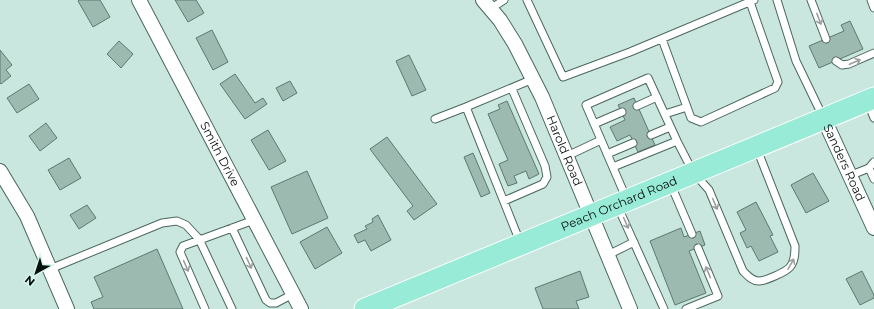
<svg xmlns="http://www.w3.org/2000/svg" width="874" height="309" viewBox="0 0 874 309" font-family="Montserrat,sans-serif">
<rect width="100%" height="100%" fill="#c9e7de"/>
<path fill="#9cbab0" stroke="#5d7870" d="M 79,0 L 100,0 L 110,17 L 93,27 L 78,1 Z
M 175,0 L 196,0 L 204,13 L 188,22 Z
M 850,21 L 863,49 L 819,68 L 809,46 L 844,31 L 841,25 Z
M 212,30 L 228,62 L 213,70 L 196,38 Z
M 119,41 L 133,54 L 121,68 L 107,54 Z
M 0,50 L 12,65 L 6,70 L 11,76 L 1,84 L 0,83 Z
M 409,55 L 426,90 L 412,96 L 396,61 Z
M 235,74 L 255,103 L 263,98 L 267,104 L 245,119 L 220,84 Z
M 290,81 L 297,93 L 283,101 L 276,88 Z
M 29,84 L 39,99 L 17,113 L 7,98 Z
M 634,98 L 655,145 L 638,152 L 630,135 L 617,141 L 610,127 L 625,120 L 618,105 Z
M 507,101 L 539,174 L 529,179 L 526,171 L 514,176 L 517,183 L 508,186 L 499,164 L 508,160 L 488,114 L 500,109 L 498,105 Z
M 46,123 L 57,138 L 40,151 L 29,136 Z
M 268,130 L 286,161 L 269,170 L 251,140 Z
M 387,137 L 437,204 L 414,220 L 407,211 L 413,206 L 370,149 Z
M 473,153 L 490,193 L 481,197 L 464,157 Z
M 69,158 L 81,178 L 60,190 L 48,170 Z
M 307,171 L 328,218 L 292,234 L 271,187 Z
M 813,173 L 829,201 L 806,213 L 791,185 Z
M 756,202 L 773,235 L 770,236 L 778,252 L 759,261 L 751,246 L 747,248 L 740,233 L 746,230 L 737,212 Z
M 87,205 L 96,218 L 79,229 L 70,215 Z
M 378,215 L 391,240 L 371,251 L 365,240 L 358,243 L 354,235 L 367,229 L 365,226 L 373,222 L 372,219 Z
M 327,227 L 342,253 L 315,269 L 300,242 Z
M 681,228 L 684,237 L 700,231 L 705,245 L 689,251 L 706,293 L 675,305 L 650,241 Z
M 157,249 L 183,309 L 94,309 L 91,302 L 103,297 L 94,277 Z
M 580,271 L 589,297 L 576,301 L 579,309 L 543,309 L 535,288 Z
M 862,271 L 874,295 L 874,298 L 860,305 L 846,279 Z"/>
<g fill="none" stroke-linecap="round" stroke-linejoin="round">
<defs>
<path id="service" d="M 527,0 L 563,77 L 630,52 L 754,0
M 777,0 L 796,61 L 823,117
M 811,0 L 826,39
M 871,0 L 874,8
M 490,9 L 504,0
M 662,39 L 691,118 L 701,122 L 775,88 L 778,82 L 750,2
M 836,61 L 842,65 L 849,64 L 874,53
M 868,103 L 874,118
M 637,106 L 657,97
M 665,114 L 687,107
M 435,119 L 466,107
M 594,124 L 622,112
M 651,135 L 670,127
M 607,154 L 633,143
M 567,156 L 601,140
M 613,167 L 677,141
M 869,168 L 874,179
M 849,176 L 869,168 L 874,162
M 671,185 L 692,234
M 627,200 L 586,105 L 648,78 L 677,141 L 693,172 L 709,190 L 743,271 C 748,276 752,281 759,281 C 765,281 786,272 790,267 C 795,261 795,253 795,246 L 757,149
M 504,201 L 543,184 L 547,177 L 545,166 L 512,89
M 617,205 L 664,309
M 232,228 L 266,300 L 270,303 L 276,303 L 293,294
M 520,242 L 466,107 L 533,79
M 608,255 L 634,242
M 50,269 L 162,223 L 177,221 L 186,225 L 199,239 L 232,309
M 205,309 L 180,252 L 183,246 L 254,220
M 686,309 L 718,296 L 698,248"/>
<g id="minor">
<path id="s1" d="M 139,0 L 301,309"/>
<path id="s2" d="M 483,0 L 500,20 L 515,44 L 542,97 L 630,309"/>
<path id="s3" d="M 824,119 L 874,228"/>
<path d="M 0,171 L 27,216 L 67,309"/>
</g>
<g id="primary">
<path id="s4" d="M 365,309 L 874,98"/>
</g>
</defs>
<use href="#service" stroke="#4b665e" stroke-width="9"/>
<use href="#minor" stroke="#4b665e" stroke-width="16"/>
<use href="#primary" stroke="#fff" stroke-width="23"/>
<use href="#service" stroke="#fff" stroke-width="7"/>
<use href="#minor" stroke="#fff" stroke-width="14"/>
<use href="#primary" stroke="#98ebd7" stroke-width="21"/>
</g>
<defs><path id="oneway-shaft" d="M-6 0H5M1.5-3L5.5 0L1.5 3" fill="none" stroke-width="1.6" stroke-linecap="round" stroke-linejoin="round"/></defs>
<g stroke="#9b9f9e">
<use href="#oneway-shaft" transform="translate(819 19) rotate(69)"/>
<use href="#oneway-shaft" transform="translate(855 62) rotate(-23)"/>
<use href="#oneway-shaft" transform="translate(715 204) rotate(67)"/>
<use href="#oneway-shaft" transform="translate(626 223) rotate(66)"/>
<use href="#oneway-shaft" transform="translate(249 263) rotate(65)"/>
<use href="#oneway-shaft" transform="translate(791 264) rotate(-60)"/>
<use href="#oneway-shaft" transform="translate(186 266) rotate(66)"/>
<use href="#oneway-shaft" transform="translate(708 272) rotate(-112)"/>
</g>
<g text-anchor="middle" stroke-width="3" stroke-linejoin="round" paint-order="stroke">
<g font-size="12" fill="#06100d" stroke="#d6f5eb">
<text dy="4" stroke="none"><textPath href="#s2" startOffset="172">Harold Road</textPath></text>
<text dy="4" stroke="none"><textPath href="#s1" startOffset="174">Smith Drive</textPath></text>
<text dy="4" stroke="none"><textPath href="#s3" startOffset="48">Sanders Road</textPath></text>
<text dy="4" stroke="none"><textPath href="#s4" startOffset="275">Peach Orchard Road</textPath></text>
</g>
</g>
<g transform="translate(36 273) rotate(219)" stroke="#d6f5eb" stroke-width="3" paint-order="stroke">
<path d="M0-3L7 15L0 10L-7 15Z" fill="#06100d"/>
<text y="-6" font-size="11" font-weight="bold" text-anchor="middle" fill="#06100d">N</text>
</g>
</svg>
